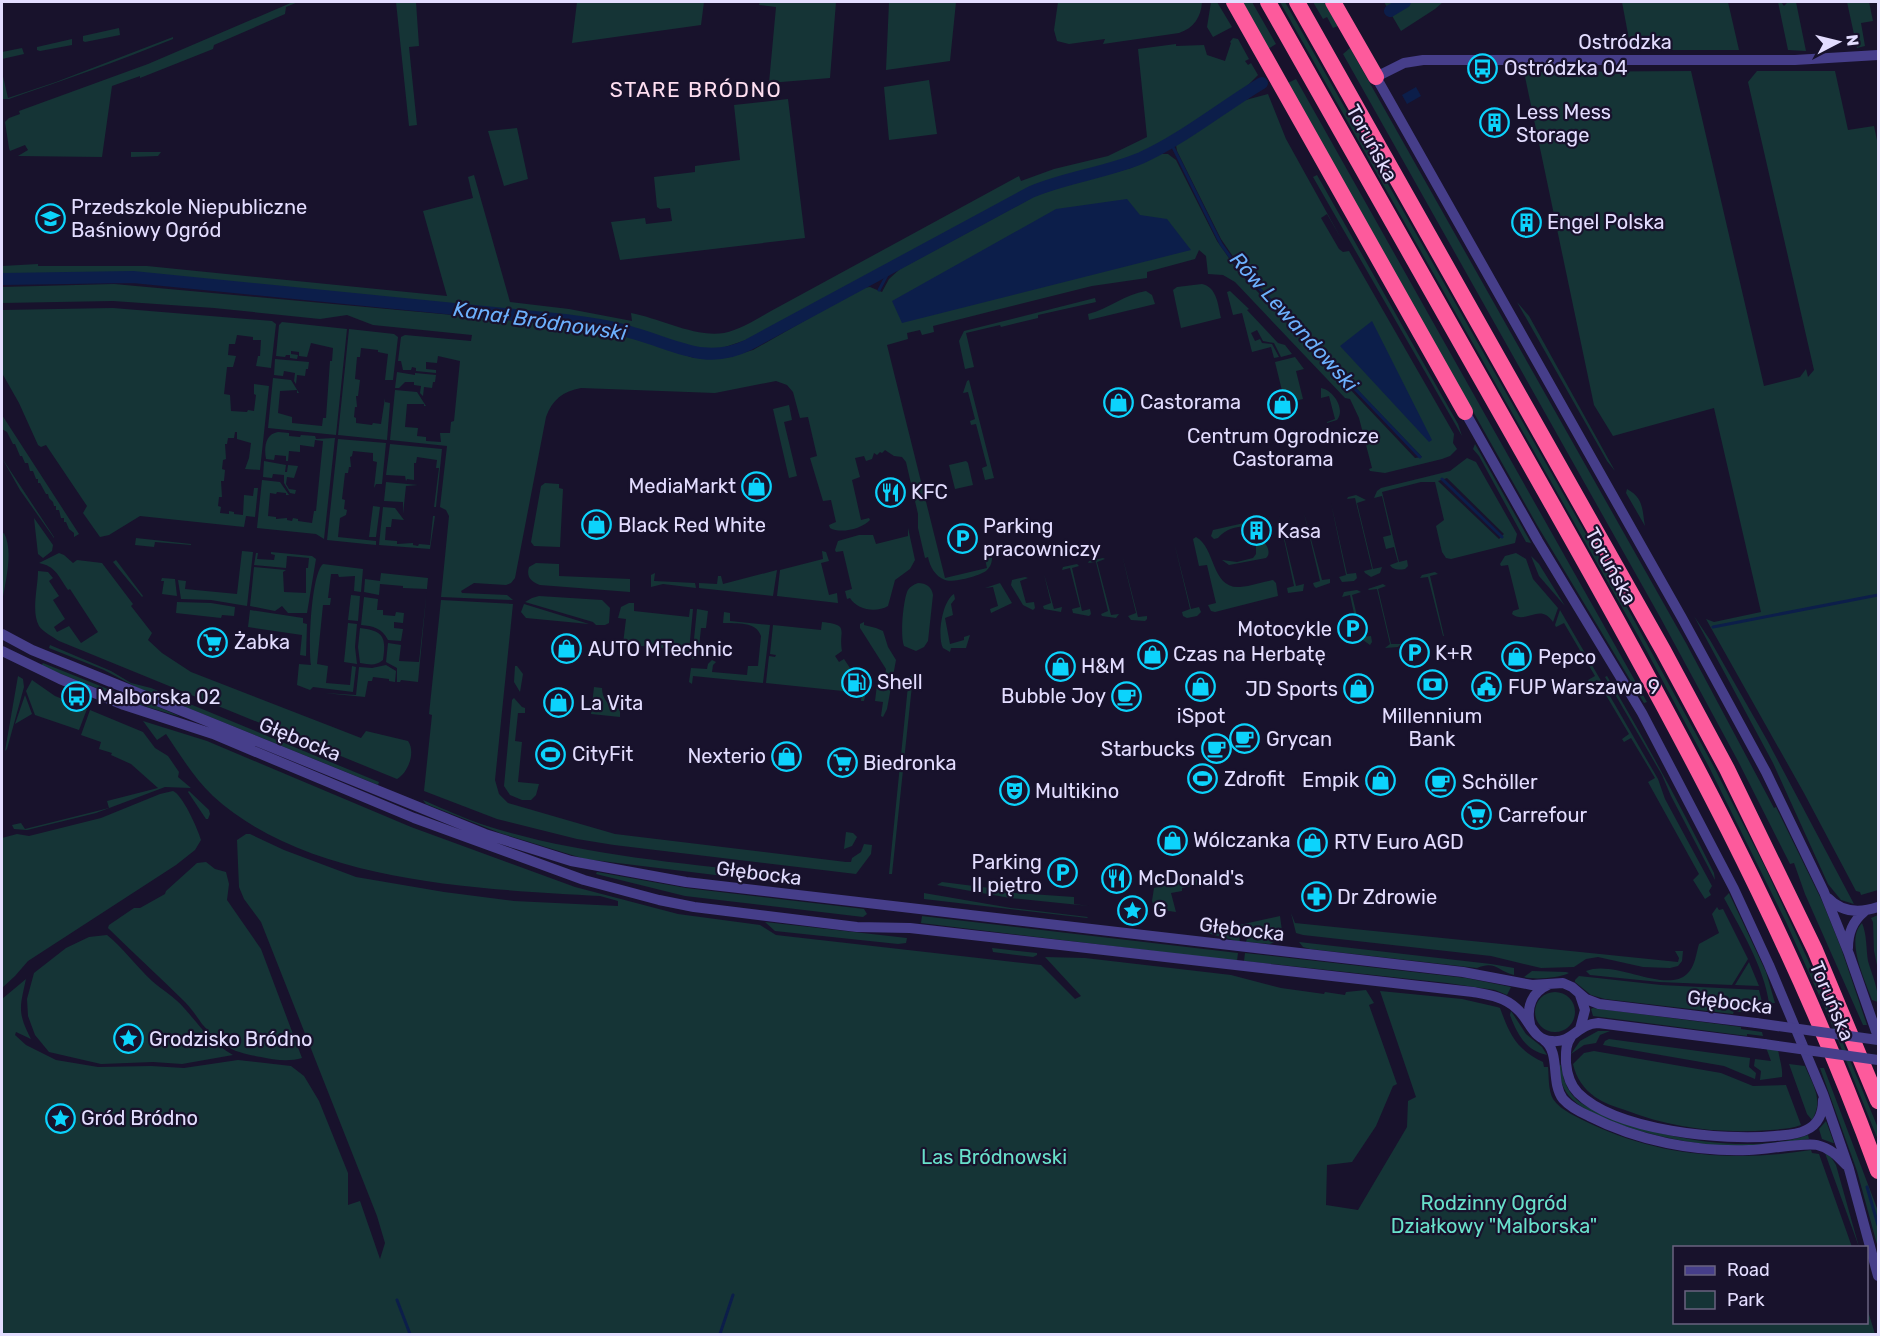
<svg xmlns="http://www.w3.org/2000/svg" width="1880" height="1336" viewBox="0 0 1880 1336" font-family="Rubik,sans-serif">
<rect width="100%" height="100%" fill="#18122c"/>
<path fill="#153436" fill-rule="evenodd" d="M 293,2 L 298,2 L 286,7 L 285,14 L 214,45 L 213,49 L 140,78 L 140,76 L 112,86 L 102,157 L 18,156 L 28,150 L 25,145 L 10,151 L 9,148 L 5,122 L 9,118 L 20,114 L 19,111 L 148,64 Z
M 396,2 L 416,2 L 419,46 L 409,47 L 417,125 L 409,126 Z
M 577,2 L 704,2 L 701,25 L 572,43 Z
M 760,2 L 836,2 L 830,78 L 769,83 L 776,7 L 759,5 Z
M 889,2 L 956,2 L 950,61 L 886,70 Z
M 1058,2 L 1202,2 C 1201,17 1194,28 1179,33 L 1103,44 L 1105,39 L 1069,44 L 1057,41 L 1054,30 Z
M 1211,2 L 1217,2 L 1232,27 L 1213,37 L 1207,27 Z
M 1241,2 L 1252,2 L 1276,44 L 1268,49 Z
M 1280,2 L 1285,2 L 1616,587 L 1714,767 L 1764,865 L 1814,973 L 1878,1128 L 1878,1140 L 1827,1013 L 1786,922 L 1710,769 L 1645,648 Z
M 1313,2 L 1324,2 L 1338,26 L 1333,28 L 1327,17 L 1323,19 Z
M 1384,2 L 1443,2 L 1435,9 L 1401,31 Z
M 1622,2 L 1728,2 L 1739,50 L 1631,50 Z
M 1778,2 L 1781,2 L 1784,6 L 1788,2 L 1796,2 L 1806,51 L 1788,50 Z
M 1847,2 L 1869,2 L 1873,21 L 1861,23 L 1865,46 L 1857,48 Z
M 119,28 L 120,35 L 85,42 L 83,41 L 83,36 Z
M 173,37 L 173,39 C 119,61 64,80 9,99 L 2,99 L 2,72 L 8,98 L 56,82 Z
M 1233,38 L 1238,39 L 1249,59 L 1245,61 L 1248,65 L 1251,63 L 1258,75 L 1237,96 L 1149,150 L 1115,163 L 1049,182 L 1024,192 L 746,340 L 722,348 L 701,348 L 682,344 L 636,329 L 564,315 L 127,273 L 2,273 L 2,266 L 38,264 L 38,266 L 147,266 L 447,296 L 423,211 L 473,198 L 468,177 L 474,175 L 510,302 L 569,309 L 632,321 L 631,313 C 659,318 696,338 724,333 C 740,330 757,319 771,311 L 1019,176 L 1021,181 L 1054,169 L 1108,156 L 1147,137 L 1138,49 L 1176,44 L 1176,46 L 1204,45 L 1207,55 L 1225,61 L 1231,43 L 1230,42 Z
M 72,39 L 72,45 L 40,51 L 37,50 L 37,47 Z
M 22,48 L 24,54 L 2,59 L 2,52 Z
M 1350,48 L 1686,643 L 1774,808 L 1776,807 L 1822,901 L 1841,948 L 1867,1025 L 1863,1025 L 1805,894 L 1794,863 L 1790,864 L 1738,761 L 1660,617 L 1343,54 Z
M 1691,71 L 1764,386 L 1800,377 L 1806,369 L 1808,377 L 1814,370 L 1748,82 L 1757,71 L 1835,71 L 1848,130 L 1874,126 L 1878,145 L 1878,890 L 1861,895 L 1860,892 L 1856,891 L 1804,793 L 1706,619 L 1714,622 L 1761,612 L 1714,408 L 1613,436 L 1594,405 L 1524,72 Z
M 1296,79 L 1647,702 L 1644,703 L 1537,525 L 1288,83 Z
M 929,80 L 937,134 L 889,140 L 884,87 Z
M 1268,94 L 1286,139 L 1342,240 L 1327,214 L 1321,218 L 1339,249 L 1343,252 L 1349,251 L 1454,434 L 1453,443 L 1457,449 L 1450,456 L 1442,459 L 1385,473 L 1370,471 L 1369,469 L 1372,468 L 1359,418 L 1350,399 L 1345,398 L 1235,282 L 1223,275 L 1208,274 L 1206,256 L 1199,250 L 1195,259 L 1147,272 L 1147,278 L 1092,286 L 933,326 L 934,332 L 922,335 L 920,330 L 907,333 L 908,339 L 887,345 L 945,578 L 987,568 L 985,559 L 992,557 C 992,562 991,566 987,570 C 981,576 952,583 945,580 C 935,576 930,567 928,557 L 925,558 L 918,528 L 918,514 L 906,462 L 902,457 L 894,456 L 885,450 L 882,453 L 880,452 L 877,455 L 874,453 L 872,459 L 866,461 L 864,456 L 855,458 L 860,477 L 852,480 L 861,520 L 869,518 L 870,520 C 862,529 840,534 830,528 L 829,525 L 836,522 L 831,500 L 823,501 L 810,458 L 817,456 L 808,417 L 800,418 L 793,392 L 787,385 L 776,381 L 715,393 L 581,388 C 563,391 552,400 546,417 L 515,578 L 511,583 L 506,585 L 474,583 L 461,591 L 462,593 L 507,595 L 513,600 L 441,597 L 449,516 L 446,510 L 440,507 L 447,446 L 390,440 L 395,390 L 417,392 L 426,406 L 424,406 L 424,404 L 407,404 L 405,427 L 418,428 L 417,436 L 426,437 L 426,441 L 441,442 L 440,433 L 450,433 L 451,422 L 454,421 L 460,361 L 438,356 L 437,363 L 426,362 L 426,369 L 436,370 L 436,373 L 416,371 L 416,368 L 412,367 L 411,370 L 403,370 L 401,361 L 398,361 L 401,337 L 405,335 L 471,341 L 472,335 L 373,325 L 347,315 L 320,319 L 214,308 L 113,301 L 2,303 L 2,287 L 114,284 L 574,326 L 620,334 L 694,358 L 726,358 L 753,350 L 862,288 L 870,287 L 882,292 L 889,279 L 900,269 L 1035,196 L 1058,188 L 1131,168 L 1158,154 L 1168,154 L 1176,160 L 1217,241 L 1238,271 L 1415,458 L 1422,457 L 1241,268 L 1221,239 L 1177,151 L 1176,145 L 1179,138 L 1242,101 Z
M 788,99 L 805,238 L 620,260 L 611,222 L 645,218 L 646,224 L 672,221 L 670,208 L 660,209 L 657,207 L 654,177 L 695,172 L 695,166 L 740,160 L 734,105 Z
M 517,128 L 528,179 L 504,186 L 488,131 Z
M 131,152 L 161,152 L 158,156 L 131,157 Z
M 1317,175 L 1458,424 L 1462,436 L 1313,177 Z
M 1202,284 C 1217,287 1218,305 1221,318 L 1181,328 L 1173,290 L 1177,287 Z
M 1146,291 L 1152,295 L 1155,304 L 1089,320 L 1088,314 C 1109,309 1125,294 1146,291 Z
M 1230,291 L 1249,309 L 1247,310 L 1278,343 L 1285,345 L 1292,354 L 1281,357 L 1274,343 L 1263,341 L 1257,330 L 1251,333 L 1255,341 L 1260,339 L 1262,343 L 1272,344 L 1279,357 L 1274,358 L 1271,347 L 1252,352 L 1242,313 L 1233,315 L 1227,292 Z
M 1095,298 L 1096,302 L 1038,315 L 1038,318 L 1001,327 L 1000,325 L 966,333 L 974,367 L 965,369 L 959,341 L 964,331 Z
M 1517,302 L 1529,316 L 1615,471 L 1607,461 Z
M 113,308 L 272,321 L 276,324 L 271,368 L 256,366 L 258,356 L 260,356 L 261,340 L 253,340 L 253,337 L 237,335 L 235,344 L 229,344 L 228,355 L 236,356 L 233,367 L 227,367 L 224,394 L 230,395 L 231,411 L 247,412 L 248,410 L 254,411 L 256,395 L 254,394 L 254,384 L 269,386 L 260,470 L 245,469 L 249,458 L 251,443 L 237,439 L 237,432 L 235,432 L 234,438 L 228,438 L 227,444 L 225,444 L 226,459 L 223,460 L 222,469 L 225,470 L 224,481 L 221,481 L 222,497 L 219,497 L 218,506 L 221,507 L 220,513 L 229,514 L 229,511 L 234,512 L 234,514 L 243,515 L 244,495 L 253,496 L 254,488 L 258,488 L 255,517 L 246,516 L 244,527 L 140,516 L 109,535 L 100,537 L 83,513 L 87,506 L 46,445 L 41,447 L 38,445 L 19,403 L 2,373 L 2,310 Z
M 282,322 L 347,329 L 336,435 L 268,428 L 273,378 L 291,380 L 299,393 L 297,393 L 297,390 L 280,391 L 278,413 L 292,417 L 292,423 L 322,426 L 323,418 L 326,418 L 330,361 L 332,361 L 333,348 L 311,343 L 307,357 L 299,356 L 299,352 L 291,351 L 291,354 L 298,355 L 297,359 L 290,358 L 290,355 L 286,355 L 285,357 L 276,356 L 279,325 Z
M 349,329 L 394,334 L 398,337 L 393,380 L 385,380 L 388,354 L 378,352 L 378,350 L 361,348 L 360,357 L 357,357 L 355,379 L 360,380 L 358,396 L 356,396 L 357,407 L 355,407 L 354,417 L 356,418 L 356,423 L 372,425 L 373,423 L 381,424 L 385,398 L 385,402 L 390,403 L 387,440 L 338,435 Z
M 1295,357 L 1304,369 L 1296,371 L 1303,399 L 1285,403 L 1275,362 Z
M 275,359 L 309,362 L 308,369 L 306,369 L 305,376 L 297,375 L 296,384 L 294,381 L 295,373 L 284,371 L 283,376 L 274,375 Z
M 397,372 L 415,375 L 415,373 L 436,375 L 435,382 L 433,382 L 432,388 L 424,387 L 423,396 L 420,393 L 421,386 L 414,385 L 414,382 L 405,382 L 399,388 L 395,388 Z
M 969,380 L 994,478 L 985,480 L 982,468 L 987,466 L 976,424 L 971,425 L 970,421 L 975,419 L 968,392 L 963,393 L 967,381 Z
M 1321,388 C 1333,390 1346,409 1337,420 L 1327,423 L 1327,422 L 1335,419 L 1329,396 L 1321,398 Z
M 789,405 L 792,420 L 784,422 L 797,476 L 789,478 L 773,409 Z
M 2,415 L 79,534 L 74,537 L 74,533 L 69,529 L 66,522 L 64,522 L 64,518 L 61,518 L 59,510 L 56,510 L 56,506 L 54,506 L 53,502 L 49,498 L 48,494 L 46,494 L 40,483 L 38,483 L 38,479 L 36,479 L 33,471 L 30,471 L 28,463 L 25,463 L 22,456 L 20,456 L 15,444 L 13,444 L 7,432 L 2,429 Z
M 278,432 L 289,433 L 289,436 L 300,437 L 301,435 L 315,436 L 316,439 L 335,438 L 324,539 L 316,534 L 257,528 L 262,480 L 280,482 L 289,495 L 286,495 L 286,493 L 277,492 L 276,494 L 270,493 L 268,516 L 276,517 L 276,519 L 287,518 L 287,520 L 292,521 L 293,518 L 298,519 L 298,521 L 312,523 L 314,511 L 316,511 L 323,441 L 315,440 L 314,447 L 300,445 L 300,452 L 289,451 L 288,461 L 286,461 L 286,456 L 275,455 L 274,460 L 266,459 C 264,448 265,434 278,432 Z
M 338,439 L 386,443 L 382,484 L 376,484 L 374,488 L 377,462 L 373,461 L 373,453 L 353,451 L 352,456 L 350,457 L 351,467 L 349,467 L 348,473 L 345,473 L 342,499 L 345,500 L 344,509 L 347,510 L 346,515 L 340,518 L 338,537 L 376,541 L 376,545 L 327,540 Z
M 390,444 L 442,449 L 436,507 L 434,507 L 439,468 L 436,468 L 437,460 L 417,457 L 416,463 L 414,463 L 414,480 L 407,479 L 406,481 L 405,476 L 386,475 Z
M 1475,444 L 1530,541 L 1531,543 L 1526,542 L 1479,456 L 1473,449 Z
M 2,458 L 54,537 L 54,538 L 20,490 Z
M 1467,458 L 1476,462 L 1517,534 L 1515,543 L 1451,559 L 1446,558 L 1442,552 L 1436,526 L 1444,520 L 1435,482 L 1421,482 L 1382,492 L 1399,562 L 1407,560 L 1408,566 L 1405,569 C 1399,570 1393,570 1390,565 L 1398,562 L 1394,547 L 1386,549 L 1383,537 L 1391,535 L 1382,496 L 1374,498 L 1377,491 L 1381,488 L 1450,471 ZM 1447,478 L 1504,534 L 1499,539 L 1438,481 Z
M 264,461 L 286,465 L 285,472 L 287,472 L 288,465 L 298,466 L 294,478 L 287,477 L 286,484 L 289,489 L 296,490 L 295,494 L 290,493 L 284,483 L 284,475 L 273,474 L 272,478 L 263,477 Z
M 966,461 L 968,463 L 973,485 L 955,489 L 949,465 Z
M 386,482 L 418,485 L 406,486 L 403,514 L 403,502 L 384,501 Z
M 545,483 L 559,484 L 559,488 L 563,489 L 560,547 L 534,546 L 531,542 L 541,486 Z
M 1627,489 C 1644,498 1642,510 1645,526 L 1626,493 Z
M 1356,495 L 1366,500 L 1357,503 L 1373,569 L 1382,567 L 1380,573 L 1371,577 L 1365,573 L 1364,571 L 1372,569 L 1355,498 L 1347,499 L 1348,497 Z
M 1331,503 L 1347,574 L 1356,573 L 1357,578 L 1354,581 L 1342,582 L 1339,577 L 1346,575 Z
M 373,506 L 380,507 L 376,537 L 369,537 Z
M 383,507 L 395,508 L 404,520 L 392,519 L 391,527 L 386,527 L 385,540 L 397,541 L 397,544 L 413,543 L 413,545 L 418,546 L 419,544 L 430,545 L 433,516 L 435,516 L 430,549 L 379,545 Z
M 1304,513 L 1322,580 L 1330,579 L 1330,583 L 1316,588 L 1314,586 L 1313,583 L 1320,581 Z
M 1279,516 L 1296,586 L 1304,584 L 1303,591 L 1288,593 L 1287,588 L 1294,586 Z
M 34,518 L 53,545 L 52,551 L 43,558 L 38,554 Z
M 1253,521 L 1261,525 L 1263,531 L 1261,535 L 1259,535 L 1257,527 C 1243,526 1229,525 1218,538 L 1214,539 L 1211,536 L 1213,530 Z
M 908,528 L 915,560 L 910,569 L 895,580 L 888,606 C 876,613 857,610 850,598 L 847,599 L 845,591 L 852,589 L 843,551 L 836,552 L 835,550 L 838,541 L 859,535 L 873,535 L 876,544 L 908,536 Z
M 4,533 C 14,552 5,582 2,603 L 2,534 Z
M 1196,537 C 1216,548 1211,589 1240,587 C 1251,586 1262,582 1273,580 L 1276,583 L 1278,596 L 1215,612 L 1211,611 L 1208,605 L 1216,603 L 1207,565 L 1199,566 L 1193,539 Z
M 136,538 L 191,544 L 191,545 L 155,542 L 154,547 L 135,545 Z
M 1174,542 L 1191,609 L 1199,607 L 1201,612 L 1197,616 L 1187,618 L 1183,616 L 1182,612 L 1190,609 Z
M 1263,542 C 1268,545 1271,554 1266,558 L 1229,565 L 1222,560 L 1237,562 L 1253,558 L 1256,554 L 1256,545 Z
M 242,551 L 253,552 L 247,606 L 211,600 L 181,599 L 178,580 L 186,581 L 185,589 L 237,594 Z
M 822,551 L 826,552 L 829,561 L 821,563 L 829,595 L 837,593 L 838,603 L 777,596 L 780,570 L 823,559 Z
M 271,552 L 312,556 L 316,559 L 307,613 L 288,613 L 282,606 L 275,611 L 250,606 L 254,567 L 286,570 L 283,572 L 284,592 L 306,593 L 306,568 L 308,568 L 309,558 L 287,556 L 286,568 L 254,565 L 256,553 L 258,553 L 257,559 L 274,560 L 275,555 L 271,554 Z
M 59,553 L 64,555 L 73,563 L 77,560 L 102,563 L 133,604 L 131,606 L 152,633 L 148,640 L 162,653 L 191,672 L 361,738 L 366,731 L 408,741 C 416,752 408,773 397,779 L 59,641 C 53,637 43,632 39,626 C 31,612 38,587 38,571 L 48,572 L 53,578 L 49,581 L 59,596 L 53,600 L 65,619 L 54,627 L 57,632 L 69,626 L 81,643 L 98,632 L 70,589 L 68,590 C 58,575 55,566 39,563 Z
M 1516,553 L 1526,559 L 1533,579 L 1558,608 L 1553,622 C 1540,602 1526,625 1512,614 L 1513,611 L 1519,609 L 1508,565 L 1501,566 L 1500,564 L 1505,556 Z
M 1122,555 L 1138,617 L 1147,616 L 1147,619 L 1145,621 L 1131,620 L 1128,616 L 1136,613 Z
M 1531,556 L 1539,564 L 1565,606 L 1539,576 Z
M 1103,558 L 1105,559 L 1097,562 L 1111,615 L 1119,614 L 1116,618 L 1102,616 L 1101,614 L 1108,611 L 1096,562 L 1088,563 L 1089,561 Z
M 116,560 L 143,596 L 142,597 L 113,562 Z
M 536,563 L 559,564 L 559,576 L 630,579 L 630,592 L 540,585 C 531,582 526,577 529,567 Z
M 323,564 L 363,569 L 361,592 L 354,591 L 355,576 L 339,577 L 338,574 L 331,574 L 328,598 L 331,598 L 330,605 L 323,605 L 317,664 L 328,666 L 326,683 L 350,685 L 352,666 L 356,667 L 353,692 L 313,687 L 310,690 L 297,685 L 299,664 L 311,665 C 308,649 311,574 323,564 Z
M 1077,564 L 1079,566 L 1072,568 L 1082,611 L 1090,609 L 1091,614 L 1089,616 L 1073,613 L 1072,609 L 1080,607 L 1070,568 L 1062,570 L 1063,567 Z
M 777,570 L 773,596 L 699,588 L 699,583 L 717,584 L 718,576 L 721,576 L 723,584 Z
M 1435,572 L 1438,574 L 1430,576 L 1444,636 L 1443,636 L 1428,577 L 1420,578 L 1422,575 Z
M 381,573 L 428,578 L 418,682 L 401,680 L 400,682 L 397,682 L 397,668 L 386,662 L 388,643 L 401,645 L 399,661 L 419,662 L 427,589 L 403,588 L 403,586 L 380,584 L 379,595 L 364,592 L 365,579 L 380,581 Z
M 655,573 L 654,581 L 695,583 L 696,588 L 663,584 L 651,587 L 651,575 Z
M 1044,574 L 1054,609 L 1062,607 L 1061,612 L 1044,609 L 1043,606 L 1051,603 Z
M 1025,577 L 1028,578 L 1020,581 L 1026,603 L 1034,602 L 1035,608 L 1033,610 L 1023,605 L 1011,585 L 1012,580 Z
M 162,578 L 175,579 L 177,596 L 162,594 L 164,581 L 161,581 Z
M 918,583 C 926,583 932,587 933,595 L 928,641 L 924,647 L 916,651 L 904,646 C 900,636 903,603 907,592 C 909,587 913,585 918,583 Z
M 1000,583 L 1012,603 L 991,613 L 990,609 L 998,606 L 993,587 L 985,588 Z
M 1383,584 L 1386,586 L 1378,589 L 1391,644 L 1401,644 L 1398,647 L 1385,648 L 1390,644 L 1377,589 L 1369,590 L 1368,589 Z
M 1357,590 L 1361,592 L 1352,595 L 1362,637 L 1371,636 L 1372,642 L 1370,645 L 1356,635 L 1360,634 L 1354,624 L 1348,622 L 1355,618 L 1350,595 L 1342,597 L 1344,592 Z
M 954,594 L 955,599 L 951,604 L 953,615 L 945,618 L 950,644 L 964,640 L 964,637 L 970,635 L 966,648 L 951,648 L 950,652 L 943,648 C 937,637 942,601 954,594 Z
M 351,595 L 360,596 L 358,621 L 348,620 Z
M 539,596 L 602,600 L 610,608 L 609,623 L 605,625 L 596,625 L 593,622 L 525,602 L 532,598 Z
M 364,597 L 378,599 L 377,610 L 383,610 L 383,615 L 395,616 L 396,612 L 404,613 L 403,623 L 394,622 L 394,628 L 403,629 L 401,641 L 388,640 C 382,628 373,626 361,625 Z
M 441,600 L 513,604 L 495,780 L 499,794 L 508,803 L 615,834 L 846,862 L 851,862 L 852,858 L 861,852 L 864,844 L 872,845 L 871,854 L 856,874 L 614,845 L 577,839 L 497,819 L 424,791 L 432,715 L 429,714 Z
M 177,602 L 211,603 L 235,607 L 234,616 L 222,615 L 221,618 L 176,613 Z
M 629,603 L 634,603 L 634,611 L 689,617 L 690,609 L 693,609 L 689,651 L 623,644 L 626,619 L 618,618 L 621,607 Z
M 524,604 L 589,624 L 526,618 L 521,612 Z
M 697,609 L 708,611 L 706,628 L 701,628 L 698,657 L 692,659 Z
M 250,610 L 303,618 L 303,623 L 307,624 L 306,656 L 300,655 L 302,635 L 248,627 Z
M 1560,610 L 1658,779 L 1665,799 L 1712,886 L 1709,891 L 1711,895 L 1705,899 L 1693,880 L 1699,874 L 1648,782 L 1655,778 L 1631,738 L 1624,742 L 1622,739 L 1629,734 L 1597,680 L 1590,684 L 1588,680 L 1595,676 L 1564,623 L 1556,627 L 1555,625 Z
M 724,612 L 730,613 L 730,621 L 770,625 L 763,683 L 693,676 L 692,684 L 689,682 L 691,668 L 707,669 L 708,664 L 712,660 L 716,662 L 713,665 L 712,672 L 747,675 L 748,666 L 758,666 L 761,636 C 756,621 737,624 723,623 Z
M 1694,616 L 1710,640 L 1767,740 L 1854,904 L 1841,900 L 1828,884 L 1773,763 Z
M 822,622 C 851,625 838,630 842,651 L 835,656 L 839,662 L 844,659 L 852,671 L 855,671 L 847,677 L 846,685 L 867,687 L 864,701 L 861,701 L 862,693 L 766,683 L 769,656 L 775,657 L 776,655 L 770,654 L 773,625 L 821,630 Z
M 864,622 L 864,625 L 876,628 L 883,631 L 888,647 L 896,660 L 887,709 L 883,717 L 881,716 L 883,702 L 875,701 L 877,685 L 885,675 L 886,669 L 860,628 L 860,624 Z
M 348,623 L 357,624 L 355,647 L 357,664 L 344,662 Z
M 360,628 C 385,631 386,638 383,660 C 374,667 369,664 360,663 L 358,647 Z
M 50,645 L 111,671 L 131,683 L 151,688 L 379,782 L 378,785 L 136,687 L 104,670 L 49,648 Z
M 43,663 L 113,691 L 145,701 L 181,717 L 137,704 L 41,666 Z
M 386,665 L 396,671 L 395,682 L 389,681 L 389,679 L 373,677 L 372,681 L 368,681 L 365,697 L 324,693 L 356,695 L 359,667 L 372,668 Z
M 515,666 L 517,666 L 523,674 L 520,692 L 514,682 Z
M 18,676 L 23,679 L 24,687 L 7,749 L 5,751 Z
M 909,676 L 913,676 L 892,874 L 889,874 Z
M 1607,676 C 1645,740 1681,806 1714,873 L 1715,880 L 1671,796 L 1662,775 L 1609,684 L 1605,677 Z
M 32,680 L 55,696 L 87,709 L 79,730 L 35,715 L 26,691 Z
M 594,687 L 602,688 C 602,699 609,707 620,709 L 620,717 L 591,714 Z
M 25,695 L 32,714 L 15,724 Z
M 514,698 L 522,707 L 525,708 L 525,713 L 518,713 L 515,741 L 522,742 L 518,782 L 539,784 L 536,795 L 531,800 L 522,800 L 510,795 L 504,786 L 512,700 Z
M 90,710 L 143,732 L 155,748 L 168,756 L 179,772 L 178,777 L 191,788 L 165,787 L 96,813 L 27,830 L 14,829 L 12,825 L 21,823 L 25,829 L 109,808 L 107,801 L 158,788 L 131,764 L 111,755 L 112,753 L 99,749 L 101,742 L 81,735 Z
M 143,721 L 207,741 L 411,827 L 575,887 L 678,914 L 760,925 L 776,935 L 1041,965 L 1075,999 L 1081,996 L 1045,957 L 1085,958 L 1231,975 L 1281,988 L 1324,994 L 1325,992 L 1345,995 L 1346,992 L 1366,990 L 1374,1003 L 1369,1005 L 1397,1084 L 1393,1086 L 1376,1126 L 1352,1162 L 1327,1165 L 1326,1205 L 1358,1210 L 1407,1127 L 1408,1101 L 1416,1097 L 1380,991 L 1462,999 L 1497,1007 L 1500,1008 C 1510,1035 1516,1049 1543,1062 L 1544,1067 L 1548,1067 C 1549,1077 1548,1090 1553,1099 C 1561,1111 1579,1118 1591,1124 C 1661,1157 1736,1162 1811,1150 L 1812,1153 L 1819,1154 L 1852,1247 L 1674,1248 L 1674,1322 L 1866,1322 L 1867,1308 L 1875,1334 L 2,1334 L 2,999 L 26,979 C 20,1007 17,1012 31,1039 L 16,1032 L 15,1035 L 26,1045 L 56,1060 L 98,1067 L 151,1066 L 184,1068 L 238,1060 L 291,1066 L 304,1076 L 319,1101 L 348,1173 L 348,1205 L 360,1201 L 380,1259 L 385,1243 L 377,1216 L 261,922 L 244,899 L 239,887 L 237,840 L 246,834 L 250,834 L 284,850 L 356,877 L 444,892 L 514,901 L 618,906 L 618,901 L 600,896 C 478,889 308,883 213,796 C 194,778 181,756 166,734 L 157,740 Z
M 173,791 C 182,794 198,829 201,840 L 195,850 L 176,865 L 28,961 L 15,976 L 2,988 L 2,838 L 17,834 L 29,836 L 101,818 L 160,794 Z
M 189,791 L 209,810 L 210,814 L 208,819 L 206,819 L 188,792 Z
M 423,800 C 444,809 465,819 487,826 C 577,854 672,862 766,873 L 765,881 L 585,859 L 500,833 L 426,804 Z
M 846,832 L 853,833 L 857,837 L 852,846 L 844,849 Z
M 206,862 L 215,869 L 226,872 L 229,884 L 227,900 L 261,949 L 302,1058 C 289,1062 274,1060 261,1057 C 232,1052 222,1047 202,1024 C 197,1017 192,1009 185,1002 C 160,977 133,953 108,928 L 109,925 L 134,908 L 140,908 L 165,894 L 166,891 L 197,863 Z
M 597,872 L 686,888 L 864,909 L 867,914 L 863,917 L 685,896 L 596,874 Z
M 1207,875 L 1211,882 L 1182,888 L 1182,891 L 1171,893 L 1176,912 L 1155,909 L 1152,901 L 1154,888 Z
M 942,882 L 998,889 L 1000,892 L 1074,897 L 1074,904 L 1089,906 L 1010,898 L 937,885 Z
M 924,893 L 1011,908 L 1088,917 L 1087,918 L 924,899 Z
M 1729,893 L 1766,972 L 1775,1003 L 1769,1003 C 1764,967 1741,930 1724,898 Z
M 1717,907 L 1719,910 L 1723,909 L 1748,959 L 1732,985 L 1659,982 L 1590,975 L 1586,971 C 1614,959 1666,994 1687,974 C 1695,967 1696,954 1699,944 L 1719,933 L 1712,914 Z
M 1291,913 L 1295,923 L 1678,962 L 1679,958 L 1675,951 L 1683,951 L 1682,961 L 1678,966 L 1670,968 L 1643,967 L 1598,957 L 1586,959 L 1574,967 L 1541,968 L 1491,956 L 1303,935 L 1296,933 Z
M 1878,915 L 1878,970 L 1874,951 L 1873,922 L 1871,918 Z
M 922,916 L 1238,953 L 1237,961 L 921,923 Z
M 1280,916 L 1282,931 L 1268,932 L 1239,925 Z
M 765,922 L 907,938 L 906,943 L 898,944 L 775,931 Z
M 1862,923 C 1867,935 1866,948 1868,961 C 1872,975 1878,987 1878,1002 L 1872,1000 C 1865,980 1845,940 1862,923 Z
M 1207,931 L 1239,935 L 1240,942 L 1207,933 Z
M 107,935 C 123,948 136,966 152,981 C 162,990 175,997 184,1008 C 201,1027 210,1042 233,1055 L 182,1064 L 153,1062 L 101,1064 L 49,1052 L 35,1035 L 28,1016 L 27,999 L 34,973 L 66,948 L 89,937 Z
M 1248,936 L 1278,940 L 1270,944 L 1246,942 Z
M 1299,942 L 1491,964 L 1514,968 L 1514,975 C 1498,971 1495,960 1477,968 L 1310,949 L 1303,947 Z
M 992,948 L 1037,953 L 1037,955 L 1033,957 L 993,952 Z
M 1245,953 L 1466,978 L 1511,987 L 1507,995 L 1495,990 L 1447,983 L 1244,961 Z
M 1749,962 L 1759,986 L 1735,985 Z
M 1532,971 L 1566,972 L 1569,973 C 1559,978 1535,980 1524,977 Z
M 1579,976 L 1661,985 L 1759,990 L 1762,1002 L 1743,1000 L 1740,1006 L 1749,1010 L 1748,1013 L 1734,1011 L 1733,1014 L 1605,999 L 1591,995 L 1575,982 L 1575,980 Z
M1535 1012a20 20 0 1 1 40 0a20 20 0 1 1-40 0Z
M 1593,1008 L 1741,1027 L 1741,1029 L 1762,1032 L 1763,1036 L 1747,1034 L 1747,1036 L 1593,1016 L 1591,1009 Z
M 1511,1011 L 1526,1034 L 1542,1047 L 1547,1055 C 1526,1051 1517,1034 1510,1015 Z
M 1598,1031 L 1610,1031 L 1600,1035 L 1596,1043 L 1584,1045 L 1571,1054 L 1580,1041 Z
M 1609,1039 L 1750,1058 L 1749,1067 L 1756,1073 L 1755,1079 L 1724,1066 L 1603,1045 L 1605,1041 Z
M 1764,1042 L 1778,1048 C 1779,1059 1783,1067 1782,1077 L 1760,1080 L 1761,1071 L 1754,1066 L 1755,1059 L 1771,1061 Z
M 1594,1051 L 1721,1073 L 1753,1086 L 1786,1085 L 1801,1125 C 1792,1129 1780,1129 1770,1130 C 1720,1134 1671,1128 1625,1110 C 1615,1107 1604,1103 1595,1097 C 1584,1089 1576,1078 1573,1064 L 1584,1053 Z
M 1789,1064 L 1805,1066 C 1813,1086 1824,1100 1812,1120 L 1807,1114 Z
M 1561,1065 C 1563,1079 1566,1089 1576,1099 C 1584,1106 1594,1110 1604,1114 C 1658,1139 1751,1155 1808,1135 L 1809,1139 C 1784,1143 1758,1146 1732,1146 C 1692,1146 1601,1127 1572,1099 C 1562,1090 1560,1078 1558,1066 Z
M 1820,1068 L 1824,1068 L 1878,1211 L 1878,1248 L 1857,1171 Z
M 1826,1121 L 1834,1143 L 1833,1143 L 1822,1139 L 1819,1129 Z
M 1825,1153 L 1831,1157 L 1836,1165 L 1859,1247 Z"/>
<path fill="#0c1e4a" d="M 1416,87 L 1421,96 L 1407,104 L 1402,95 Z
M 1127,199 L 1140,215 L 1167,219 L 1191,250 L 902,323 L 892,301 L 1056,209 Z
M 1372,321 L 1432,440 L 1429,442 L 1340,346 Z"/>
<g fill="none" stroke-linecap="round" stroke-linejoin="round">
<path stroke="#0c1e4a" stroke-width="3" d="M 1170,141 L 1221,244 L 1234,262 L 1420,457
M 879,290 L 887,275 L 896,265
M 1442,479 L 1502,537
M 1713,627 L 1878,595
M 1867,1187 L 1878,1225
M 397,1300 L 410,1334
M 720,1334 L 733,1295"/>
<path stroke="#0c1e4a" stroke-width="12" d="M 1390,11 L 1405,2
M 2,279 L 133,277 L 565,320 C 588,323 611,326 633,333 C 674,344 706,366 748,345 L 1031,192 C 1066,177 1105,173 1141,158 C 1183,139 1222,107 1262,83"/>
<path stroke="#463e8a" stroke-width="10" d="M 1878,55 L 1795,60 L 1423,60 L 1404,63 L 1376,77 L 1682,618 L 1766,772 L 1824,892 L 1849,954 L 1878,1037
M 1465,412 L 1538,541 L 1642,713 L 1734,889 L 1769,965 L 1823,1094 L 1849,1169 L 1878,1276
M 2,634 L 32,650 L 485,834 L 571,861 L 686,882 L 1463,972 L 1532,985 L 1563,983 L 1572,987 L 1586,999 L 1599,1004 L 1756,1023
M 2,651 L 60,679 L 124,705 L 213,734 L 414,818 L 584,880 L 659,900 L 694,907 L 857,927 L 910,928 L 1473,992 C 1489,995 1504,997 1516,1008 C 1530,1019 1532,1040 1552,1041 C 1573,1043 1577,1024 1598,1023 L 1764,1044
M 1828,898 C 1842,913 1860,913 1878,907
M 1848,948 C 1848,934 1853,921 1864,912
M 1530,1024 C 1526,1007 1532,992 1548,985
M 1580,1029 L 1585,1010 L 1580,995
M 1571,1037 C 1565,1045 1566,1054 1566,1063 C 1567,1074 1570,1085 1578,1093 C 1616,1131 1723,1141 1775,1136 C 1785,1135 1797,1135 1806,1130 C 1818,1125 1823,1113 1823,1100
M 1544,1040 C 1561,1052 1550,1082 1563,1099 C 1570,1107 1580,1112 1589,1116 C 1638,1141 1695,1152 1749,1150 C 1765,1150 1804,1142 1817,1145 C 1830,1148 1837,1155 1846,1165"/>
<path stroke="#fd5a9c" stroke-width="16" d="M 1234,2 L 1465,412
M 1268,2 C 1363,169 1457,337 1552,504 C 1674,720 1793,937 1878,1171
M 1297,2 L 1663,650 L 1727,769 L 1815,950 L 1878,1101
M 1333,2 L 1376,77"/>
<path stroke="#463e8a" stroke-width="10" d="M 1756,1023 L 1878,1040
M 1764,1044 L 1878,1060"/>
</g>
<defs>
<symbol id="bus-ring" viewBox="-11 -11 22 22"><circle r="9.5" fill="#18122c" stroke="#0cd3fc" stroke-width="1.5"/><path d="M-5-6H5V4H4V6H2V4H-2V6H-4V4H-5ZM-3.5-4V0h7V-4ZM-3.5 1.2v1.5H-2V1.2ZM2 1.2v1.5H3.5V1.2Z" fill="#0cd3fc"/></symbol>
<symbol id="building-ring" viewBox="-11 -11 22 22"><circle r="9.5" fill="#18122c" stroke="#0cd3fc" stroke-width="1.5"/><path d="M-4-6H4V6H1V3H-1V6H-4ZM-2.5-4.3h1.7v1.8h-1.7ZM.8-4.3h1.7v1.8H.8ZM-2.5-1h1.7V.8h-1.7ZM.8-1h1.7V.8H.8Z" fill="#0cd3fc"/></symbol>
<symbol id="school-ring" viewBox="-11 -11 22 22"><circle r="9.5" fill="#18122c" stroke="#0cd3fc" stroke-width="1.5"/><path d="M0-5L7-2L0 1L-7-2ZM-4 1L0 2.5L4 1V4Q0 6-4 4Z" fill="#0cd3fc"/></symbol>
<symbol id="shop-ring" viewBox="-11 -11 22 22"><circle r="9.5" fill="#18122c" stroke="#0cd3fc" stroke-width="1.5"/><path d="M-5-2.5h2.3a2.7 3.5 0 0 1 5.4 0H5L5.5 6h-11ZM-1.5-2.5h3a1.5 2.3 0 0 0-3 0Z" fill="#0cd3fc"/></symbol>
<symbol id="restaurant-ring" viewBox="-11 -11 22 22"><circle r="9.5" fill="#18122c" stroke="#0cd3fc" stroke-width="1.5"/><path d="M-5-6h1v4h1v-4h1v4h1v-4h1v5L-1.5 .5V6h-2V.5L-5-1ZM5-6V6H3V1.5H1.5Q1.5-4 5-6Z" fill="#0cd3fc"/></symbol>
<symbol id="parking-ring" viewBox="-11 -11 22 22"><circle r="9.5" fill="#18122c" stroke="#0cd3fc" stroke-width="1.5"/><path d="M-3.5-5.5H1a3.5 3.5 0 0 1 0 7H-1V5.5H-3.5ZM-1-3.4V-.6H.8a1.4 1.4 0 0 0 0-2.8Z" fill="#0cd3fc"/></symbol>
<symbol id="supermarket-ring" viewBox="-11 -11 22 22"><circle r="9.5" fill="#18122c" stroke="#0cd3fc" stroke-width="1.5"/><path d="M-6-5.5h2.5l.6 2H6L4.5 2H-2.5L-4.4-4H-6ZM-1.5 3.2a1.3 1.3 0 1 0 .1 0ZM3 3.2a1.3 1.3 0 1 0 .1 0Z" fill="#0cd3fc"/></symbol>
<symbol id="fuel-ring" viewBox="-11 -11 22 22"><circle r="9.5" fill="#18122c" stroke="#0cd3fc" stroke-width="1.5"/><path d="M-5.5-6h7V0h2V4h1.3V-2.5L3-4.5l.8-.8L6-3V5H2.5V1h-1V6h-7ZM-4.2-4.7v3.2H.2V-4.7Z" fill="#0cd3fc"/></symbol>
<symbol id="bank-ring" viewBox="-11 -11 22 22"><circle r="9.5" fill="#18122c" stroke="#0cd3fc" stroke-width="1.5"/><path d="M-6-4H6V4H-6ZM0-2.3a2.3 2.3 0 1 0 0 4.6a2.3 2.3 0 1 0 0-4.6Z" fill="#0cd3fc"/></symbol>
<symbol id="civic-ring" viewBox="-11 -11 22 22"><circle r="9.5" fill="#18122c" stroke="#0cd3fc" stroke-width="1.5"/><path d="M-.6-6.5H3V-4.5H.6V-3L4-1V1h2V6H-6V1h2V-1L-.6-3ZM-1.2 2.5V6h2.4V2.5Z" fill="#0cd3fc"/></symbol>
<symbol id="cafe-ring" viewBox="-11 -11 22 22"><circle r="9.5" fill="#18122c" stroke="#0cd3fc" stroke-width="1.5"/><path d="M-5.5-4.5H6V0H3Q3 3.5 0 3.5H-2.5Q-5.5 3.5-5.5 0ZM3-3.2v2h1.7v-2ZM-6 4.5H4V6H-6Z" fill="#0cd3fc"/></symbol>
<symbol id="stadium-ring" viewBox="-11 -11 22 22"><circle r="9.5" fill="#18122c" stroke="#0cd3fc" stroke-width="1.5"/><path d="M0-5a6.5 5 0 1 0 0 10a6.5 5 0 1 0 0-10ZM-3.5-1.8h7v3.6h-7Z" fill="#0cd3fc"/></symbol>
<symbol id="theatre-ring" viewBox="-11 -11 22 22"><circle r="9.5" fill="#18122c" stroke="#0cd3fc" stroke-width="1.5"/><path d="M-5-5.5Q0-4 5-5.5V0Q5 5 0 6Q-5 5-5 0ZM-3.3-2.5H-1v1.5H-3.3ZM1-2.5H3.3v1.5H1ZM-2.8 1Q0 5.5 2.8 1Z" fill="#0cd3fc"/></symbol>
<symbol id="pharmacy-ring" viewBox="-11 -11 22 22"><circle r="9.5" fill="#18122c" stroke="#0cd3fc" stroke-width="1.5"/><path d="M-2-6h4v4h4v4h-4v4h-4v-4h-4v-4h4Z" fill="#0cd3fc"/></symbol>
<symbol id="sight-ring" viewBox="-11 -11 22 22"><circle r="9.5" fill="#18122c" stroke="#0cd3fc" stroke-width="1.5"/><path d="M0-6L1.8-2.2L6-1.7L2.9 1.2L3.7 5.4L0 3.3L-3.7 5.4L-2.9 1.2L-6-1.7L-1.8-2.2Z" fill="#0cd3fc"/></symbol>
</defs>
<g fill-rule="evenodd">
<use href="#bus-ring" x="1466" y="52" width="33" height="33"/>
<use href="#building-ring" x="1478" y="106" width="33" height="33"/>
<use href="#school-ring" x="34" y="202" width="33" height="33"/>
<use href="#building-ring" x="1510" y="206" width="33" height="33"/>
<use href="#shop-ring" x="1102" y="386" width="33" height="33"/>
<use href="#shop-ring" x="1266" y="388" width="33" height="33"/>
<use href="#shop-ring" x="740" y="470" width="33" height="33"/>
<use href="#restaurant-ring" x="874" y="476" width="33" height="33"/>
<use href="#shop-ring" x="580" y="508" width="33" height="33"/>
<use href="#building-ring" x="1240" y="514" width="33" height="33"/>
<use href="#parking-ring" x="946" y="522" width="33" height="33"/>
<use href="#parking-ring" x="1336" y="612" width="33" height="33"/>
<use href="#supermarket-ring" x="196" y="626" width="33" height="33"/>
<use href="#shop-ring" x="550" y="632" width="33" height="33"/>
<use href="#parking-ring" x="1398" y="636" width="33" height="33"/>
<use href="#shop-ring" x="1136" y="638" width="33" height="33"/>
<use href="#shop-ring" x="1500" y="640" width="33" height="33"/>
<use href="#shop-ring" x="1044" y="650" width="33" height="33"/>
<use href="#fuel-ring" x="840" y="666" width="33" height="33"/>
<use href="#bank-ring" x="1416" y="668" width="33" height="33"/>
<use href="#shop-ring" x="1184" y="670" width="33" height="33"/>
<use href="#civic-ring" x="1470" y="670" width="33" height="33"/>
<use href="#shop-ring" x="1342" y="672" width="33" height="33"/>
<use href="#cafe-ring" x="1110" y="680" width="33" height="33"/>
<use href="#bus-ring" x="60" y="680" width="33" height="33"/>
<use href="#shop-ring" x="542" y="686" width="33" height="33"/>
<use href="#cafe-ring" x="1228" y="722" width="33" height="33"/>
<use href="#cafe-ring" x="1200" y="732" width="33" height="33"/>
<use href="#stadium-ring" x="534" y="738" width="33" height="33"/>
<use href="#shop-ring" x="770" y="740" width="33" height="33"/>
<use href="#supermarket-ring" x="826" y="746" width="33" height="33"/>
<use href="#stadium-ring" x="1186" y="762" width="33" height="33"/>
<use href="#shop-ring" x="1364" y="764" width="33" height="33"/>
<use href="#cafe-ring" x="1424" y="766" width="33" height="33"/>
<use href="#theatre-ring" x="998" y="774" width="33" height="33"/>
<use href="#supermarket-ring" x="1460" y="798" width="33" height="33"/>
<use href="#shop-ring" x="1156" y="824" width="33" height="33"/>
<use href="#shop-ring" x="1296" y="826" width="33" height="33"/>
<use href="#parking-ring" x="1046" y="856" width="33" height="33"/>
<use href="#restaurant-ring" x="1100" y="862" width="33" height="33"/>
<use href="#pharmacy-ring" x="1300" y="880" width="33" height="33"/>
<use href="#sight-ring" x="1116" y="894" width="33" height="33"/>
<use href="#sight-ring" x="112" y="1022" width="33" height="33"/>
<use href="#sight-ring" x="44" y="1102" width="33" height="33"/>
</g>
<g text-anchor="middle" stroke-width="4.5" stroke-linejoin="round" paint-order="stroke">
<g font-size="20" fill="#e3ddff" stroke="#18122c">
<text x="1625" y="49">Ostródzka</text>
<text transform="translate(1372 143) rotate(61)" y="7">Toruńska</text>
<text transform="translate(1611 566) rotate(61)" y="7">Toruńska</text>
<text transform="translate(300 739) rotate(22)" y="7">Głębocka</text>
<text transform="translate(759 873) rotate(7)" y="7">Głębocka</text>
<text transform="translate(1242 929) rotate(7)" y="7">Głębocka</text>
<text transform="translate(1832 1001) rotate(67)" y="7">Toruńska</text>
<text transform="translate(1730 1002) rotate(7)" y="7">Głębocka</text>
</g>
<g font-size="20" fill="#e3ddff" stroke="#18122c" text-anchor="start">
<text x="1504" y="75">Ostródzka 04</text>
<text x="1516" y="119">Less Mess<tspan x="1516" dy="23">Storage</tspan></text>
<text x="71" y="214">Przedszkole Niepubliczne<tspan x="71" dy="23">Baśniowy Ogród</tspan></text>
<text x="1547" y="229">Engel Polska</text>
<text x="1140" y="409">Castorama</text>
<text x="1283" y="443" text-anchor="middle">Centrum Ogrodnicze<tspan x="1283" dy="23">Castorama</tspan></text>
<text x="736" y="493" text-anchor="end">MediaMarkt</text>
<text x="911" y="499">KFC</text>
<text x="618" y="532">Black Red White</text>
<text x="983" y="533">Parking<tspan x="983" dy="23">pracowniczy</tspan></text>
<text x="1277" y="538">Kasa</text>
<text x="1332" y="636" text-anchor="end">Motocykle</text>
<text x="234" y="649">Żabka</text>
<text x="588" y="656">AUTO MTechnic</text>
<text x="1435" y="660">K+R</text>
<text x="1173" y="661">Czas na Herbatę</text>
<text x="1538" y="664">Pepco</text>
<text x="1081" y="673">H&amp;M</text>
<text x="877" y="689">Shell</text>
<text x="1508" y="694">FUP Warszawa 9</text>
<text x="1338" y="696" text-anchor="end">JD Sports</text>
<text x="1106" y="703" text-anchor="end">Bubble Joy</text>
<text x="97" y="704">Malborska 02</text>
<text x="580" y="710">La Vita</text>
<text x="1201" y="723" text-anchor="middle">iSpot</text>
<text x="1432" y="723" text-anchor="middle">Millennium<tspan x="1432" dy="23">Bank</tspan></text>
<text x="1266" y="746">Grycan</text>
<text x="1195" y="756" text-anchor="end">Starbucks</text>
<text x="572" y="761">CityFit</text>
<text x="766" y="763" text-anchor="end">Nexterio</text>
<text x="863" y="770">Biedronka</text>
<text x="1224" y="786">Zdrofit</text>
<text x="1359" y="787" text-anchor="end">Empik</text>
<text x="1462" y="789">Schöller</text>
<text x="1035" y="798">Multikino</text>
<text x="1498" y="822">Carrefour</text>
<text x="1193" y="847">Wólczanka</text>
<text x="1334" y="849">RTV Euro AGD</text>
<text x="1042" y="869" text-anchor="end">Parking<tspan x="1042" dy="23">II piętro</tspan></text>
<text x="1138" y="885">McDonald's</text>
<text x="1337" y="904">Dr Zdrowie</text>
<text x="1153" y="917">G</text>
<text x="149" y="1046">Grodzisko Bródno</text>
<text x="81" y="1125">Gród Bródno</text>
</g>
<g font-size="20" fill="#68e0ca" stroke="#18122c">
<text x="994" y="1164">Las Bródnowski</text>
<text x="1494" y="1210">Rodzinny Ogród<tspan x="1494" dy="23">Działkowy "Malborska"</tspan></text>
</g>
<g font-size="21" letter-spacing="1.5" fill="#ffdff1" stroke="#18122c">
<text x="696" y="97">STARE BRÓDNO</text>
</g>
<g font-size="21" font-style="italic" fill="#6cb0fd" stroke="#18122c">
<text transform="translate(540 321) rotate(8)" y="7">Kanał Bródnowski</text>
<text transform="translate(1294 322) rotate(48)" y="7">Rów Lewandowski</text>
</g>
</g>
<rect width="1880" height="1336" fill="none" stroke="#e3ddff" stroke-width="6"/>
<rect x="1673" y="1246" width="195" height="78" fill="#18122c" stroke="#696380" stroke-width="1.5"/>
<rect x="1685" y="1266" width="30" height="9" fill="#463e8a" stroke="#696380" stroke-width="1.5"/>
<text x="1727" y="1276" font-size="18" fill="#e3ddff">Road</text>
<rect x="1685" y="1291" width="30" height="18" fill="#153436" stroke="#696380" stroke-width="1.5"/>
<text x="1727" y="1306" font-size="18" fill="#e3ddff">Park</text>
<g transform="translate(1838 42) rotate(83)" stroke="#18122c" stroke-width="4.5" paint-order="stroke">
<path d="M0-4.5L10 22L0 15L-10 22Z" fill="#e3ddff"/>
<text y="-9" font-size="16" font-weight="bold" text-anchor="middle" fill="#e3ddff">N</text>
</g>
</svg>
